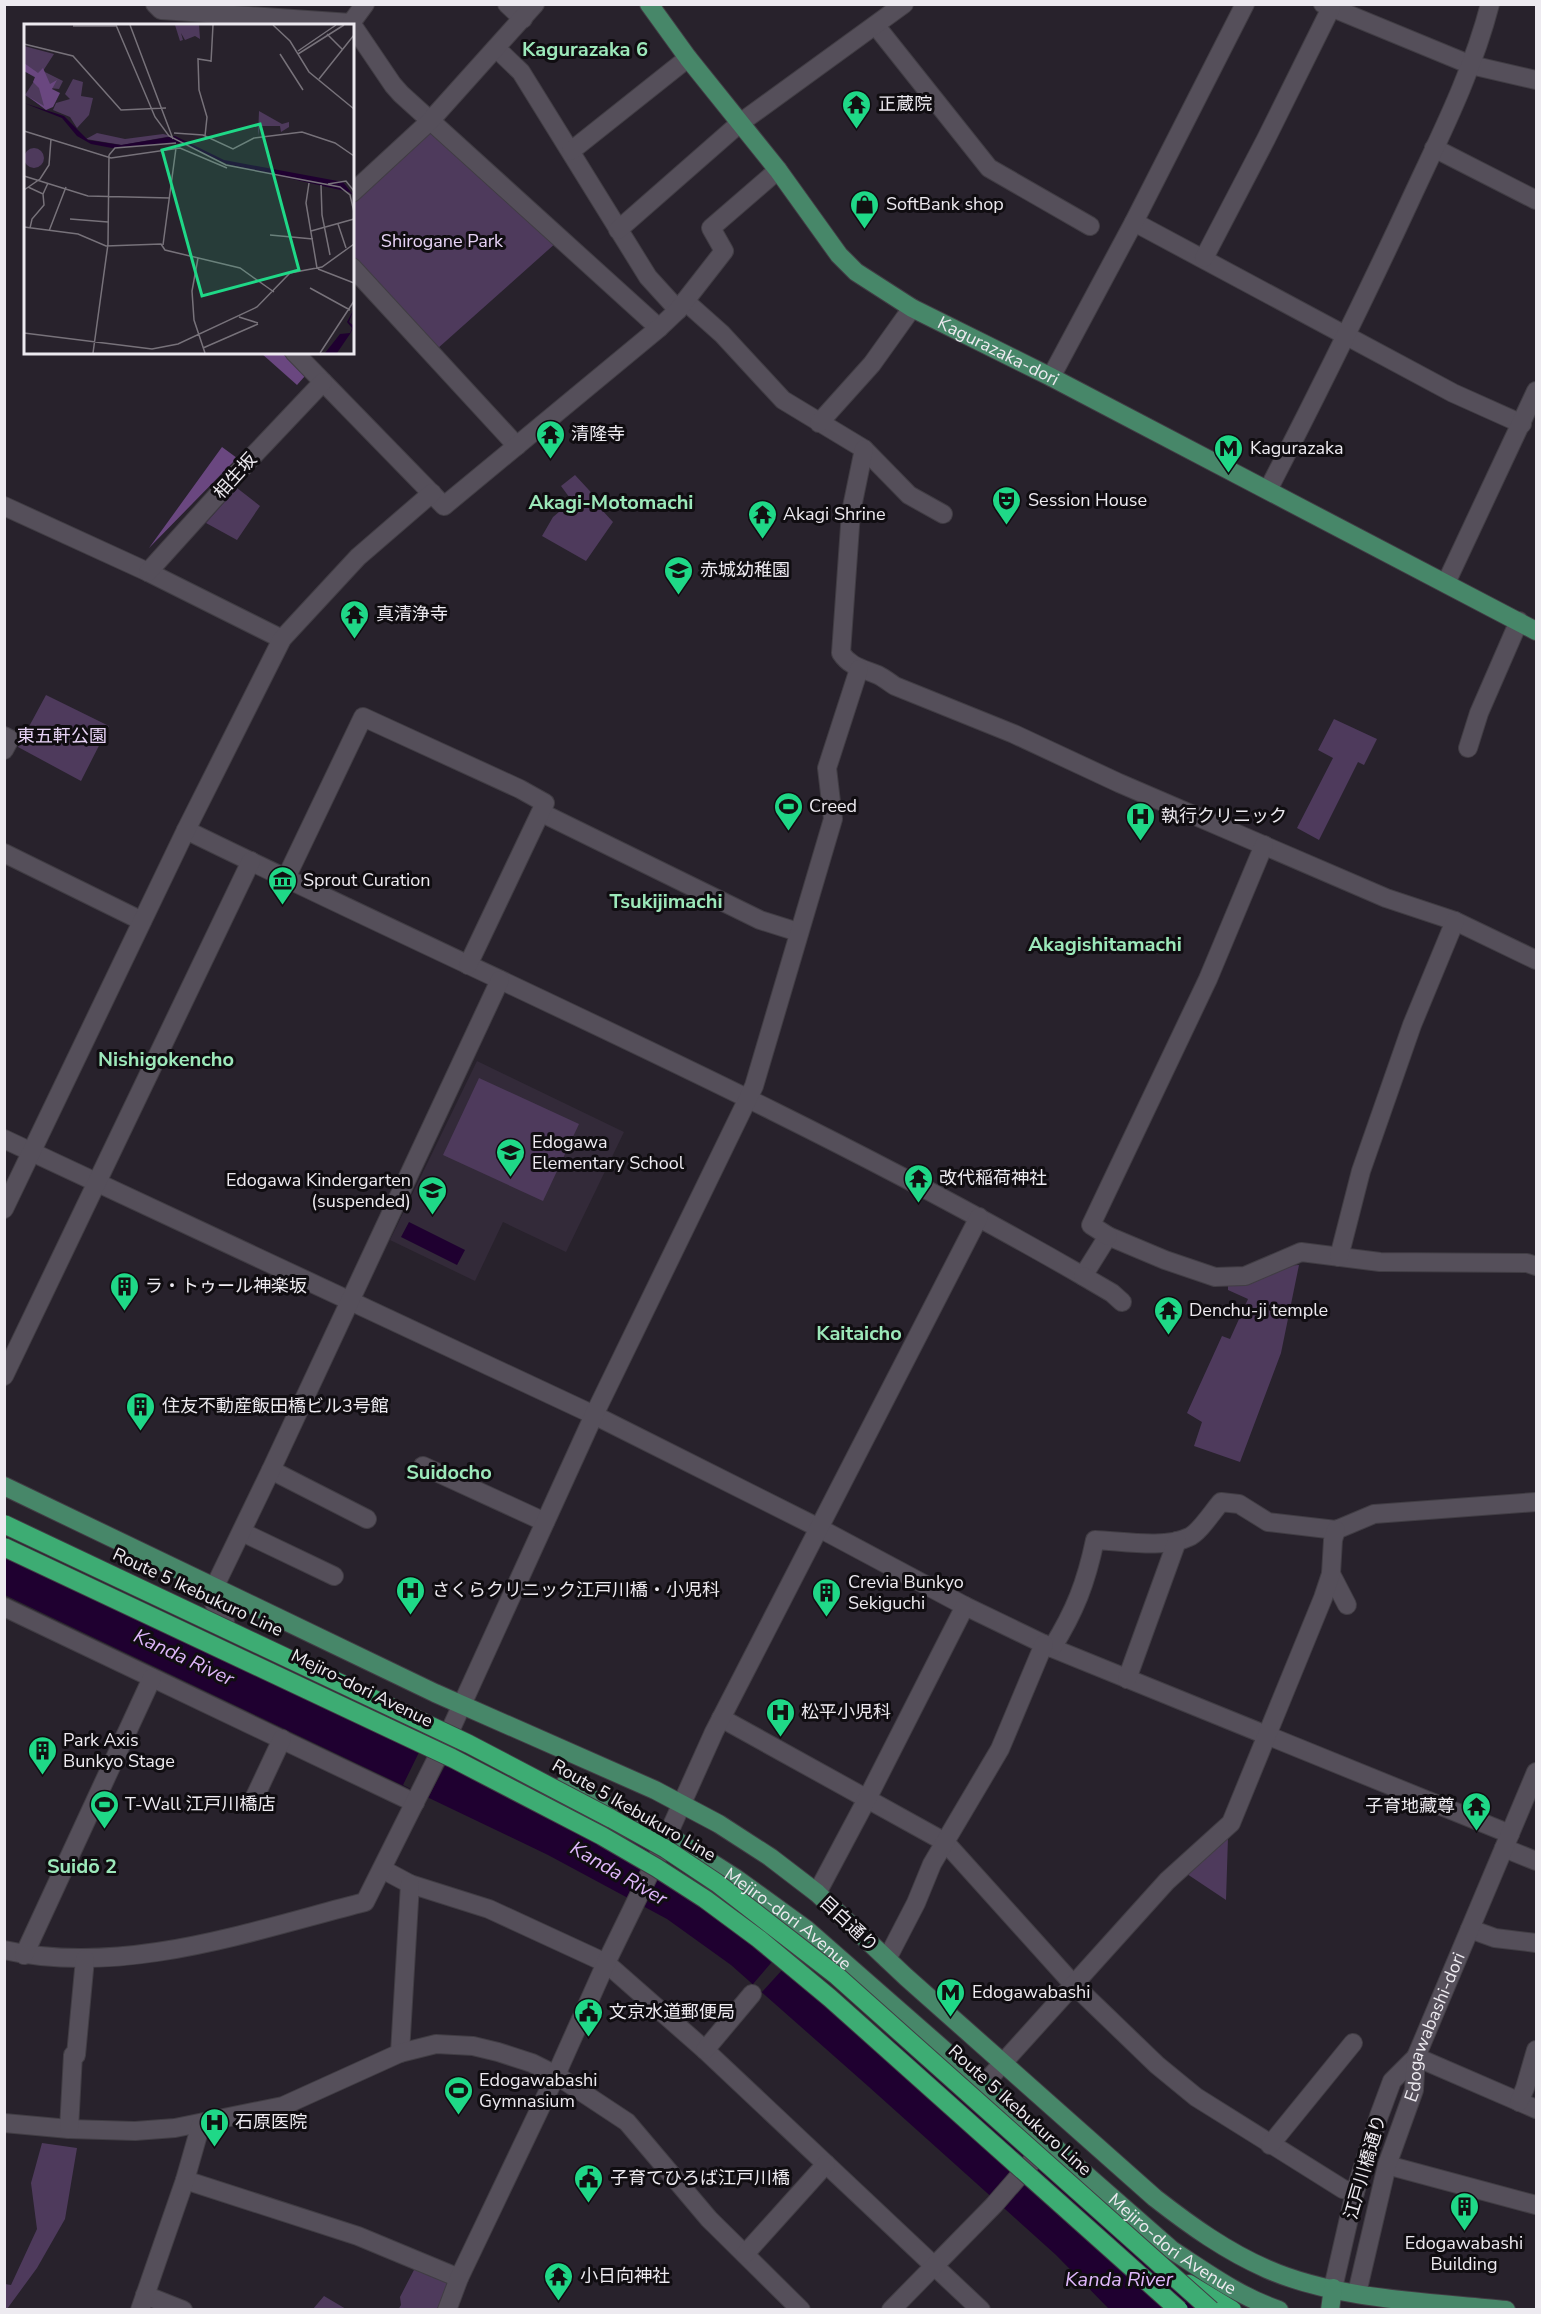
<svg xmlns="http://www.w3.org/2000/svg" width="1541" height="2314" viewBox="0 0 1541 2314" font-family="'Nunito Sans','Noto Sans JP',sans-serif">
<rect width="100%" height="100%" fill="#28222c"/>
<path fill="#332a39" d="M 477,1061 L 624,1132 L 566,1252 L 503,1222 L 475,1281 L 390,1240 Z"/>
<path fill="#4e3a5c" d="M 433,129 L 557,242 L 437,349 L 353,257 L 353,200 Z
M 575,475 L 600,502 L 601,509 L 613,522 L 586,561 L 542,536 L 553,517 L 572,501 L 561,486 Z
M 237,488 L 260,506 L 237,540 L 206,523 Z
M 46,695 L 109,726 L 81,781 L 18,747 Z
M 1334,719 L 1377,739 L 1364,765 L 1358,762 L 1319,840 L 1297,828 L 1333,758 L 1318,750 Z
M 479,1078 L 579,1124 L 543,1201 L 443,1155 Z
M 1299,1265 L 1281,1353 L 1240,1462 L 1194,1446 L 1202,1422 L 1187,1413 L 1222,1336 L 1230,1339 L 1248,1299 L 1228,1290 L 1228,1283 L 1283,1266 Z
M 1228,1837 L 1226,1900 L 1184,1872 Z
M 42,2143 L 77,2148 L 65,2219 L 37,2268 L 7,2309 L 5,2309 L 5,2284 L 11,2285 L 37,2229 L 31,2183 Z
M 416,2266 L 452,2280 L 437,2309 L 398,2310 L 401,2305 L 400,2297 Z
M 324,2296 L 346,2309 L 313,2309 Z"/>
<path fill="#6a4780" d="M 261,353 L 282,353 L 305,376 L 297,385 Z
M 222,447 L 237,458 L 149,548 Z"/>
<path fill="#1f0030" d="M 409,1222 L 465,1250 L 457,1265 L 401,1237 Z
M 4,1541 L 518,1781 L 638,1844 L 732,1907 L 895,2042 L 1145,2264 L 1201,2309 L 1109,2309 L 1056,2255 L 869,2087 L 731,1965 L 667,1919 L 548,1855 L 5,1595 Z"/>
<path fill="#28222c" d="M 426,1738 L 453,1751 L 428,1798 L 403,1785 Z
M 783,1949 L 793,1958 L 762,1992 L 753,1984 Z"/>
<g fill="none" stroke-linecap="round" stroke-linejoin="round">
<defs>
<g id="minor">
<path d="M 155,4 L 161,10 L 351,23"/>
<path d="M 507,4 L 523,19"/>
<path d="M 1323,4 L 1471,65 L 1536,80"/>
<path d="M 351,23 L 393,85 L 401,94 L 659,328"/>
<path d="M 351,23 L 365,4"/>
<path d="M 876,26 L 989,168 L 1090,226"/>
<path d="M 496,48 L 521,72 L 648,277 L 678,310"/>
<path d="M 1434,148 L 1536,200"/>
<path d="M 571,151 L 688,58"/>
<path d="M 352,193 L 430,121 L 535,4"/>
<path d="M 1134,222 L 1453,393 L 1522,424"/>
<path d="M 618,230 L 740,123 L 904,4"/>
<path d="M 1204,258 L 1266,139 L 1331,8"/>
<path d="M 352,267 L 517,446"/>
<path d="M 685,301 L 722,334 L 783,400 L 864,449 L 909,495 L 943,514"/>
<path d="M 294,352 L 444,506 L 659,328 L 678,310 L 724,251 L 711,228 L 778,170"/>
<path d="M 1051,377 L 1134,222 L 1245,4"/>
<path d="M 819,423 L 872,364 L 912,308"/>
<path d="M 864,449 L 851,512 L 841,653 C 850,667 864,669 878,675 C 884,678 889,682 895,686 L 1014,734 L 1119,783 L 1386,898 L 1455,921 L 1536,960"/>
<path d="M 1268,490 C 1317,395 1364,300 1409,203 C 1439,138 1472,74 1490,4"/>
<path d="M 4,506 L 148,572 L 282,639"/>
<path d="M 148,572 L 251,458 L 323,382"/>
<path d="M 1446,583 L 1536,391"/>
<path d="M 4,736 L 10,739 L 4,750"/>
<path d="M 1468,748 L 1479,713 L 1519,621"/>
<path d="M 542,813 L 760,920 L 798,932"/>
<path d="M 186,830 C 486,977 794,1109 1083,1276 L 1108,1236 L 1165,1260 L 1215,1277 L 1245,1276 L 1301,1252 L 1380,1262 L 1527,1263 L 1536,1266"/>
<path d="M 4,853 L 142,921"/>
<path d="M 286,878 L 363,717 L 520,789 L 545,803 L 468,965"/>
<path d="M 4,1139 L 594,1415 L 819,1528 L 965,1606 L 1052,1648 L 1510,1834"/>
<path d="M 4,1209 L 186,830 L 282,639 L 358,557 L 432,493"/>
<path d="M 1108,1236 L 1091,1225 L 1208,979 L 1264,845"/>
<path d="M 1339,1257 L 1361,1171 L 1412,1025 L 1455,921"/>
<path d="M 1083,1276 L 1112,1293 L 1122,1302"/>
<path d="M 4,1376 L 251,861"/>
<path d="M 423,1466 L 545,1522"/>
<path d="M 271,1470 L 367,1519"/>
<path d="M 242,1532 L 334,1576"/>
<path d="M 1331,1574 L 1347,1605"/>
<path d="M 4,1607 L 415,1803"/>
<path d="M 225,1622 L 214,1603 L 214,1588 L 271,1470 L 500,980"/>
<path d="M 1052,1648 C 1075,1611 1086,1583 1095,1540 C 1122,1541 1165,1549 1189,1537 C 1199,1533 1213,1511 1221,1502 L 1239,1504 L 1268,1522 L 1336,1530 L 1374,1514 L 1536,1502"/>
<path d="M 1127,1679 L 1177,1541"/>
<path d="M 721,1718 L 945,1842 L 1073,1984 L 1157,2065 L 1196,2097 L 1343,2189 L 1355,2192"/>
<path d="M 252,1803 L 282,1739"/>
<path d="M 1504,1848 L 1536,1861"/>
<path d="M 382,1869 L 410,1884 L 489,1909 L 606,1963 L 705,2050 L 981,2310"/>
<path d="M 817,1893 L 867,1799 L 965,1606"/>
<path d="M 1470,1929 L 1495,1938 L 1536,1943"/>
<path d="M 4,1950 C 123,1977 251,1931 365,1902 L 444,1744 L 594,1415 L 754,1086 L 833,819 L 827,768 L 859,669"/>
<path d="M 24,1955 L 152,1678"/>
<path d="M 887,1959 L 916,1903 L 932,1864 L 1000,1749 L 1044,1644"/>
<path d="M 705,2050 L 752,1994"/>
<path d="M 400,2053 L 410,1884"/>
<path d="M 1416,2057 L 1536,2109"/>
<path d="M 983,2085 L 1167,1881 L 1231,1823 L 1323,1598 L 1331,1574 L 1333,1540 L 1336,1530"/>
<path d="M 1519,2102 L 1525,2088 L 1536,2050"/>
<path d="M 4,2123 L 69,2129 L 135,2131 L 175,2128 L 283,2106 L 400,2053 L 436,2044 L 473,2046 L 498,2052 L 532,2063 L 556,2075 L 627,2122 L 709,2219 L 801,2310"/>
<path d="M 69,2129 L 73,2055 L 76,2055 L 85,1959"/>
<path d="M 1270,2145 L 1353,2043"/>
<path d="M 1387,2165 L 1536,2205"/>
<path d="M 185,2180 L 358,2236 L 459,2278"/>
<path d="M 745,2254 L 826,2164"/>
<path d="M 1333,2288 L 1355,2192 L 1379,2116 L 1392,2081 L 1416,2057"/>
<path id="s1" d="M 1357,2293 L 1387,2165 L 1414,2090 L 1416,2057 L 1536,1772"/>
<path d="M 145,2295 L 183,2310"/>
<path d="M 140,2310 L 185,2180 L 201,2124"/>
<path d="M 447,2310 L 459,2278 L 556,2075 L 606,1963 L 661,1850 L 714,1732 L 979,1217"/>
<path d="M 891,2310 L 994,2205 L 1047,2144"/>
</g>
<g id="major">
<path id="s2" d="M 649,4 L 688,58 L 778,170 L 839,255 L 856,272 L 912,308 L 1051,377 L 1536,631"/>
<path d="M 4,1486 L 435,1693 L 655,1790 L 719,1824 L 770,1857 L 817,1893 L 906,1977 L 1155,2198 C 1191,2226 1226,2251 1267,2269 C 1337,2300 1431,2302 1506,2310"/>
<path id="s3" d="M 564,1785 L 667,1835 L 690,1849 L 737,1879 L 806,1929 L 1172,2250 C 1206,2272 1240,2297 1279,2310"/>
<path d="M 1330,2310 L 1333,2288"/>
</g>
<path id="highway" d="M 1189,2284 L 1232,2310"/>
</defs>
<use href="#minor" stroke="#413d44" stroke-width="20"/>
<use href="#major" stroke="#413d44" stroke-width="20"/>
<use href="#highway" stroke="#413d44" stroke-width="20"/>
<use href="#minor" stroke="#554f5a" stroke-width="18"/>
<use href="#major" stroke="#478769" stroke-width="18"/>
<use href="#highway" stroke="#3dac73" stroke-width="18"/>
<defs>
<path id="highway-bridge" d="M 4,1524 L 469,1744 L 612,1819 L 666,1849 L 717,1883 L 837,1976 L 1211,2310
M 4,1547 L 452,1758 L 602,1836 L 657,1868 L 705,1899 L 759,1939 L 830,1998 L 1179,2310"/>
</defs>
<use href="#highway-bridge" stroke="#413d44" stroke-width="20" stroke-linecap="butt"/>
<use href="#highway-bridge" stroke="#3dac73" stroke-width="18"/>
</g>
<defs>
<symbol id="temple-pin" viewBox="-11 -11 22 30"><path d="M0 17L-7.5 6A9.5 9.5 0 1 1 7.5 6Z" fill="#1fd887" stroke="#100d11"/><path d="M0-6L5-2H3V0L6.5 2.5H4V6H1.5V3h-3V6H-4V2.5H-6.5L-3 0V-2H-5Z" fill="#111"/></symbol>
<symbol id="shop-pin" viewBox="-11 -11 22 30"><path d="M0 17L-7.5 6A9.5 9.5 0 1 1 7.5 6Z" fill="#1fd887" stroke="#100d11"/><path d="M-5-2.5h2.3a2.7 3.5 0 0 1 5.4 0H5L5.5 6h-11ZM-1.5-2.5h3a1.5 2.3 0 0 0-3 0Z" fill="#111"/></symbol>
<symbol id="metro-pin" viewBox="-11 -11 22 30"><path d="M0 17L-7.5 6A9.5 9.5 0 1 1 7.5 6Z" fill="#1fd887" stroke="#100d11"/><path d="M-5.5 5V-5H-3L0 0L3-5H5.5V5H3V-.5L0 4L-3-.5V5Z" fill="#111"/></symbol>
<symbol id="theatre-pin" viewBox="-11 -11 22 30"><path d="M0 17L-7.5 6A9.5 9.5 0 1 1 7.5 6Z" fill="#1fd887" stroke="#100d11"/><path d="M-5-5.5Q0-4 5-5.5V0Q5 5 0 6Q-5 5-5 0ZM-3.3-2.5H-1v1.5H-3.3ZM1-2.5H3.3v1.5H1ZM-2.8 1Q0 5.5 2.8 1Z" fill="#111"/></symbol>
<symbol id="school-pin" viewBox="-11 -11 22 30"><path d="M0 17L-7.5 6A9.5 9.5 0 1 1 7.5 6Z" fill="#1fd887" stroke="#100d11"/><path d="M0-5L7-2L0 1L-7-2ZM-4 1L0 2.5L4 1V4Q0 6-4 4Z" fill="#111"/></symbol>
<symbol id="stadium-pin" viewBox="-11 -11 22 30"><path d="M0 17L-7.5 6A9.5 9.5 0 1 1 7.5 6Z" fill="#1fd887" stroke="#100d11"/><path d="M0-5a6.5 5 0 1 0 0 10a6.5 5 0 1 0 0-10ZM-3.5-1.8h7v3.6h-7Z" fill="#111"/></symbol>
<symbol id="hospital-pin" viewBox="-11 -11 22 30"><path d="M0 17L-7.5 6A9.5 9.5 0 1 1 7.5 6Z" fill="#1fd887" stroke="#100d11"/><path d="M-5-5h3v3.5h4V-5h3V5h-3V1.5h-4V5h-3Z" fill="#111"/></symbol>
<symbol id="museum-pin" viewBox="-11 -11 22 30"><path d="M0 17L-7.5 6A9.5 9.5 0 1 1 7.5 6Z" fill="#1fd887" stroke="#100d11"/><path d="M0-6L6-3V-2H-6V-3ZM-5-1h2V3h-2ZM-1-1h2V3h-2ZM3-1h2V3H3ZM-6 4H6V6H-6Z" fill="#111"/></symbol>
<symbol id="building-pin" viewBox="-11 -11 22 30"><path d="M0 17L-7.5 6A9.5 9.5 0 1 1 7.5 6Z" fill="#1fd887" stroke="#100d11"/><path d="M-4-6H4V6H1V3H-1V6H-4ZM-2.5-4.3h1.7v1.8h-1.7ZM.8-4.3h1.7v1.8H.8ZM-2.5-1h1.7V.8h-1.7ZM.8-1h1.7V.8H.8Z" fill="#111"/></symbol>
<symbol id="civic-pin" viewBox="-11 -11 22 30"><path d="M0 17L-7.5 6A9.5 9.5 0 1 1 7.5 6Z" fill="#1fd887" stroke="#100d11"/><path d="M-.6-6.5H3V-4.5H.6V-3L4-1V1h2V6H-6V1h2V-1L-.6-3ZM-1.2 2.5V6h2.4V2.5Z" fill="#111"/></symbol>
</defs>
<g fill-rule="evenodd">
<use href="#temple-pin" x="840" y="88" width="33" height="45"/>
<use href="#shop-pin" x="848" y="188" width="33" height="45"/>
<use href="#temple-pin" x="534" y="418" width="33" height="45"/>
<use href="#metro-pin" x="1212" y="432" width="33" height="45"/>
<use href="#theatre-pin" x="990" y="484" width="33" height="45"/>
<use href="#temple-pin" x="746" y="498" width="33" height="45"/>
<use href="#school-pin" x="662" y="554" width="33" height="45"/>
<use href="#temple-pin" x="338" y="598" width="33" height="45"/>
<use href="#stadium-pin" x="772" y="790" width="33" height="45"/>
<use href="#hospital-pin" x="1124" y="800" width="33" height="45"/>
<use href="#museum-pin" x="266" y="864" width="33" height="45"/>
<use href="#school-pin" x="494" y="1136" width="33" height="45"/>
<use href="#temple-pin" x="902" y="1162" width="33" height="45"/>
<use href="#school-pin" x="416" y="1174" width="33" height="45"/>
<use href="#building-pin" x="108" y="1270" width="33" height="45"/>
<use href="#temple-pin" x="1152" y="1294" width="33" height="45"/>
<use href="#building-pin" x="124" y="1390" width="33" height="45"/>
<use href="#hospital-pin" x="394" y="1574" width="33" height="45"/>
<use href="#building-pin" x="810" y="1576" width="33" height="45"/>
<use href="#hospital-pin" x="764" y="1696" width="33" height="45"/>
<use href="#building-pin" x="26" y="1734" width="33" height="45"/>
<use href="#stadium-pin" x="88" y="1788" width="33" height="45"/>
<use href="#temple-pin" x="1460" y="1790" width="33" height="45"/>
<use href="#metro-pin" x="934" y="1976" width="33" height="45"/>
<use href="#civic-pin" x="572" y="1996" width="33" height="45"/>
<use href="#stadium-pin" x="442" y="2074" width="33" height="45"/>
<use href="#hospital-pin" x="198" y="2106" width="33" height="45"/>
<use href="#civic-pin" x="572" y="2162" width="33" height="45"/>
<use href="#building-pin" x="1448" y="2190" width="33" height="45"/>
<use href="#temple-pin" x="542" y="2260" width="33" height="45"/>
</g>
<g text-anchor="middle" stroke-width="6" stroke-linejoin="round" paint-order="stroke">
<g font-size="18" fill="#edeaf0" stroke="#100d11" text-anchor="start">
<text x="878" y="110">正蔵院</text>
<text x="886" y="210">SoftBank shop</text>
<text x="571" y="440">清隆寺</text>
<text x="1250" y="454">Kagurazaka</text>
<text x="1028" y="506">Session House</text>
<text x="783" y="520">Akagi Shrine</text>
<text x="700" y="576">赤城幼稚園</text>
<text x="376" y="620">真清浄寺</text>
<text x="809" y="812">Creed</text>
<text x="1161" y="822">執行クリニック</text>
<text x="303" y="886">Sprout Curation</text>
<text x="532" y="1148">Edogawa<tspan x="532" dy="21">Elementary School</tspan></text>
<text x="939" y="1184">改代稲荷神社</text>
<text x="411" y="1186" text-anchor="end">Edogawa Kindergarten<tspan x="411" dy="21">(suspended)</tspan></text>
<text x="145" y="1292">ラ・トゥール神楽坂</text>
<text x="1189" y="1316">Denchu-ji temple</text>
<text x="162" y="1412">住友不動産飯田橋ビル3号館</text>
<text x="848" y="1588">Crevia Bunkyo<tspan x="848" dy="21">Sekiguchi</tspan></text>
<text x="432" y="1596">さくらクリニック江戸川橋・小児科</text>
<text x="801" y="1718">松平小児科</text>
<text x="63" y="1746">Park Axis<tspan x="63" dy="21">Bunkyo Stage</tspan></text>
<text x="125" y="1810">T-Wall 江戸川橋店</text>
<text x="1455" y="1812" text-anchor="end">子育地藏尊</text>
<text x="972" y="1998">Edogawabashi</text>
<text x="609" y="2018">文京水道郵便局</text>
<text x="479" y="2086">Edogawabashi<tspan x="479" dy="21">Gymnasium</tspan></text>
<text x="235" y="2128">石原医院</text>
<text x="610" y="2184">子育てひろば江戸川橋</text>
<text x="1464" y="2249" text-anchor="middle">Edogawabashi<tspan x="1464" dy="21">Building</tspan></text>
<text x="580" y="2282">小日向神社</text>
</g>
<g font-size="18" fill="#e7d3f6" stroke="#100d11">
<text x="442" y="247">Shirogane Park</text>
<text x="62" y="742">東五軒公園</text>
</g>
<g font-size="18" fill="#edeaf0" stroke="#100d11">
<text dy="6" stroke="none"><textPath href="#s2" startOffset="502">Kagurazaka-dori</textPath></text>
<text transform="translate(235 476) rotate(-48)" y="6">相生坂</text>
<text transform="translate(198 1592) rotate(25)" y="6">Route 5 Ikebukuro Line</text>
<text transform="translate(362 1688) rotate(26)" y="6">Mejiro-dori Avenue</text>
<text transform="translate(634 1810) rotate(30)" y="6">Route 5 Ikebukuro Line</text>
<text dy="6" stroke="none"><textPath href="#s3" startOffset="262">Mejiro-dori Avenue</textPath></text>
<text transform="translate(849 1924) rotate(43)" y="6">目白通り</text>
<text dy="6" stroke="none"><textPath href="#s1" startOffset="278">Edogawabashi-dori</textPath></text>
<text transform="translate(1020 2110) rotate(42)" y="6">Route 5 Ikebukuro Line</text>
<text transform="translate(1365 2167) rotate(-74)" y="6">江戸川橋通り</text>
<text dy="6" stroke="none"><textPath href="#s3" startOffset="766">Mejiro-dori Avenue</textPath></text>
</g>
<g font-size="20" font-weight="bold" fill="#9ce8ba" stroke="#100d11">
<text x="585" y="56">Kagurazaka 6</text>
<text x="611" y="509">Akagi-Motomachi</text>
<text x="666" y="908">Tsukijimachi</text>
<text x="1105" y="951">Akagishitamachi</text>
<text x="166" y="1066">Nishigokencho</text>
<text x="859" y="1340">Kaitaicho</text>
<text x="449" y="1479">Suidocho</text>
<text x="82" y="1873">Suidō 2</text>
</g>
<g font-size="20" font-style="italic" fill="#dfb7fb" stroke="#100d11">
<text transform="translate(184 1657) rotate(25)" y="7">Kanda River</text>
<text transform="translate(619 1873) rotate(30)" y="7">Kanda River</text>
<text x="1119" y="2286">Kanda River</text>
</g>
</g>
<g transform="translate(24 24)">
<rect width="330" height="330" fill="#28222c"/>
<path d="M 151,1 L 175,1 L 176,15 L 171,12 L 161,16 L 157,9 L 159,16 L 156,17 ZM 0,22 L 30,30 L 19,47 L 39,57 L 35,65 L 25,64 L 22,69 L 29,76 L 22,85 L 1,71 L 12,54 L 0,47 ZM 49,55 L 59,58 L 57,72 L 69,74 L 65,91 L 53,104 L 46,93 L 29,86 L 32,79 L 46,75 L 41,70 ZM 235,87 L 258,100 L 265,98 L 265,103 L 257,108 L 256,102 L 236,102 L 234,112 ZM 73,109 L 101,115 L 139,110 L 148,112 L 98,121 L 62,115 ZM0 134a10 10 0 1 1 20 0a10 10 0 1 1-20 0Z" fill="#4e3a5c"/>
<path d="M 0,39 L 14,49 L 19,44 L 26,60 L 33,56 L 28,65 L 36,69 L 29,83 L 22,86 L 5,73 L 20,82 L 15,64 L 9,58 L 11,53 L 0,47 Z" fill="#6a4780"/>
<path d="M 0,79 L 40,92 L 64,116 L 97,121 L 151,112 L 200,136 L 319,158 L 330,172 L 325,168 L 203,140 L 157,119 L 88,124 L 67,120 L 53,112 L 38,94 ZM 330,285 L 325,298 L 330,302 L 326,310 L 313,329 L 301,329 L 316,310 L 326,309 L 328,304 L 323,298 Z" fill="#1f0030"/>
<path fill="none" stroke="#77727a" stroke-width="1.5" d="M 92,1 L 131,93 L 145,112 L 202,141 L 316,163 L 326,171 L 330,188M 106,1 L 149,115M 249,1 L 266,17 L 285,48 L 330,85M 49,2 L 93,2M 303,10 L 318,25M 0,20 L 49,32 L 97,86 L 142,84M 274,27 L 312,1M 256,30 L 279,66M 274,30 L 320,1M 187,38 L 189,1M 295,55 L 330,11M 0,107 L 87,134 L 156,124 L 203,144M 150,109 L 179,111 L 209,125 L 230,114 L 278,108 L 311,119 L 330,132M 181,112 L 183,93 L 175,66 L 174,35 L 187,37M 85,131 L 91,124 L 152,119M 0,152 L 64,172 L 146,174M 285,159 L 282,179 L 293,244M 304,160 L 322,157 L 330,167M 297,161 L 298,191 L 306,231M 4,163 L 19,170 L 24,159M 0,166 L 16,155 L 25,141 L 27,115M 46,195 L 84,198M 314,200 L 322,224M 0,203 L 54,210 L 82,222 L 137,220 L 141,226 L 216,244 L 250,268M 6,204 L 8,195 L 20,181 L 19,170M 25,207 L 42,163M 287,207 L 330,195M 246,211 L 289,215M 139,221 L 152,124M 174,234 L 168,267 L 170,296 L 181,329M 0,242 L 0,270M 294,245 L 330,259M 286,264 L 326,286M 215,293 L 234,299M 0,309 L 128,325 L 154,320 L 233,283 L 266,249 L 298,243 L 330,220M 179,324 L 234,300M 69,329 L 84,220 L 85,131M 296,329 L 330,277"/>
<path fill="#1fd887" fill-opacity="0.15" stroke="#1fd887" stroke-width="3" d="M 236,100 L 275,246 L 178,272 L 138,126 Z"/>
<rect width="330" height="330" fill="none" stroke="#edeaf0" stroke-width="3"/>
</g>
<rect width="1541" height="2314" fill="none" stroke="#edeaf0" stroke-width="12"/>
</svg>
